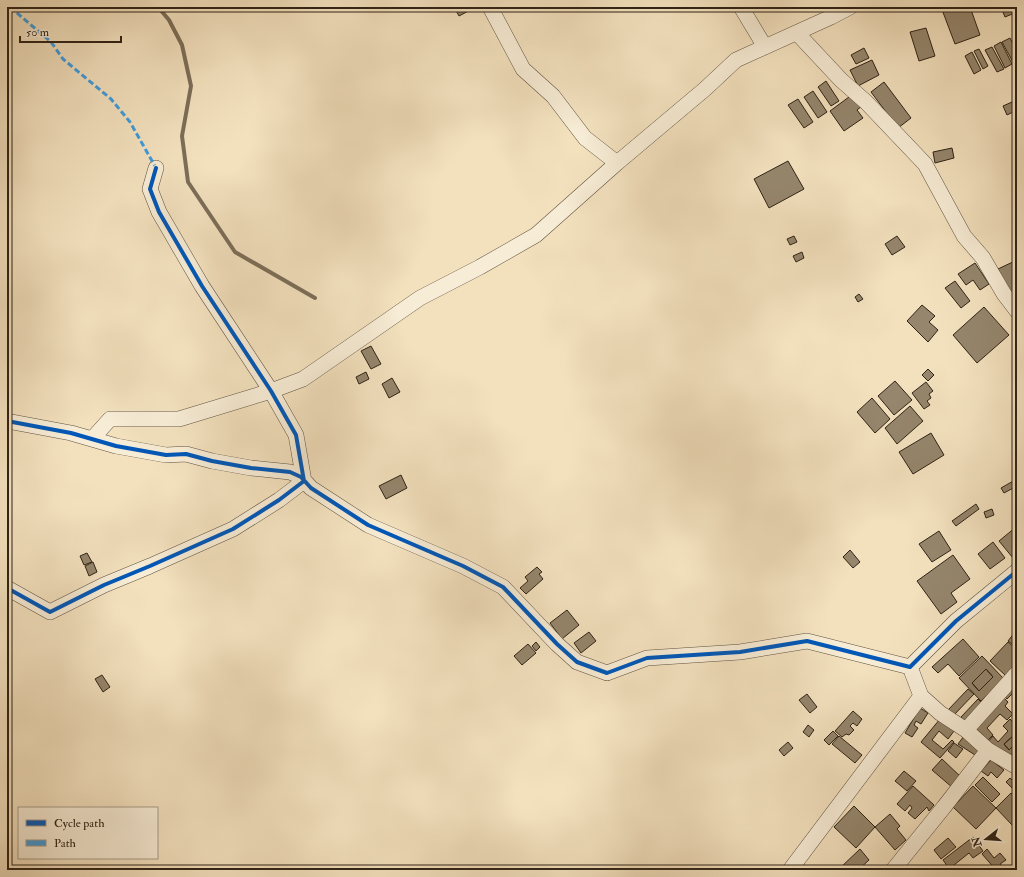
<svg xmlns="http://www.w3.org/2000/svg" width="1024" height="877" viewBox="0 0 1024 877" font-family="'IM FELL Double Pica',serif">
<rect width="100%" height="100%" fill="#f3e1be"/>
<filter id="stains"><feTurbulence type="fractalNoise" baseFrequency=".005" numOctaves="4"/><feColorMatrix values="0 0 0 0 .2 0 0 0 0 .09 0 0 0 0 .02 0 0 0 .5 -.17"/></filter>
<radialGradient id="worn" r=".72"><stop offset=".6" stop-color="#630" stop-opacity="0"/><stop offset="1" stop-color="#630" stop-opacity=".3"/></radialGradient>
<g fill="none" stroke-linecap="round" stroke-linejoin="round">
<path stroke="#7c6e59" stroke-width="4" d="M 158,7 L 169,20 L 182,45 L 191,86 L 182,136 L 188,182 L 235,252 L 315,298"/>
</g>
<path fill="#95866d" stroke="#2f2316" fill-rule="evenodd" d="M 454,7 L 476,7 L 459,16 Z
M 941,7 L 970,7 L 980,35 L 955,44 Z
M 1001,7 L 1017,7 L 1017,12 L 1005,17 Z
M 926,28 L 935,56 L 919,61 L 910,32 Z
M 1010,38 L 1017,52 L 1017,62 L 1014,64 L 1002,42 Z
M 1001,42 L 1012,64 L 1005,68 L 994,46 Z
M 992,47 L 1004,69 L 997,72 L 985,50 Z
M 864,48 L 869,58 L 856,64 L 851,55 Z
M 979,49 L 988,66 L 983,69 L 974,51 Z
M 972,52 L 981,70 L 974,74 L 965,56 Z
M 872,60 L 879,75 L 858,86 L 850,70 Z
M 826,81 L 839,101 L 831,106 L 818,87 Z
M 884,82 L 911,118 L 898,128 L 871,92 Z
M 813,91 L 827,112 L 818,118 L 804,97 Z
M 853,94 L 862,106 L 857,110 L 863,118 L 844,131 L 830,111 Z
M 798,99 L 813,122 L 804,128 L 788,105 Z
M 1012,102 L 1017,110 L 1007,115 L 1003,106 Z
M 952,148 L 954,158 L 935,163 L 933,152 Z
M 1017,149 L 1017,158 L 1013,151 Z
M 788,161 L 804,189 L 769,208 L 754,179 Z
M 794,236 L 797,242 L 790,245 L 787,239 Z
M 897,236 L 905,247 L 892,255 L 885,244 Z
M 802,252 L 804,258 L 796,262 L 793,256 Z
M 1017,260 L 1017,289 L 1009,293 L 998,269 Z
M 975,263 L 989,284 L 980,290 L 973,280 L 966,285 L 958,274 Z
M 955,281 L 970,301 L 961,308 L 945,288 Z
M 859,294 L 863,299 L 858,302 L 855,297 Z
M 922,305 L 935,316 L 929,322 L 938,330 L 928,342 L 907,321 Z
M 984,307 L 1009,335 L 977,363 L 953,335 Z
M 371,346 L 381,364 L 371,369 L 361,351 Z
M 928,369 L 934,375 L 928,381 L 922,375 Z
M 366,372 L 369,379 L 359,384 L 356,377 Z
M 392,378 L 400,392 L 389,398 L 382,384 Z
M 895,381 L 912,400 L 894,415 L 878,396 Z
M 926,382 L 933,391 L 929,394 L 931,398 L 927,401 L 930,405 L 924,409 L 912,393 Z
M 872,398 L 890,419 L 875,433 L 857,412 Z
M 910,406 L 923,421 L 897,444 L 885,428 Z
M 931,433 L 944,455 L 913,474 L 899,452 Z
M 401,475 L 407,488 L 386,499 L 379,486 Z
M 1015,480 L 1017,486 L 1004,493 L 1001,488 Z
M 976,504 L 979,509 L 956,526 L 952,521 Z
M 992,509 L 994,515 L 986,518 L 984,512 Z
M 1016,527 L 1017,555 L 1013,558 L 999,541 Z
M 939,531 L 951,550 L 932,562 L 919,544 Z
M 993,542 L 1005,558 L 990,569 L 978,554 Z
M 850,550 L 860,562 L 853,568 L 843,557 Z
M 87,553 L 92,562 L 84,565 L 80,556 Z
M 953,555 L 970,579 L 951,593 L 957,602 L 941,614 L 917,581 Z
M 93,562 L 97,572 L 89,576 L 85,566 Z
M 537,567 L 542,572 L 539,574 L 543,579 L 526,594 L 520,588 L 528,581 L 525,577 Z
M 567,610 L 579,625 L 562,639 L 550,623 Z
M 1017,623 L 1017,632 L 1013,628 Z
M 589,632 L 596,641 L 581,653 L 574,643 Z
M 1015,632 L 1017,634 L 1017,644 L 1015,646 L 1008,641 Z
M 963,639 L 979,657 L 959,676 L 948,664 L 938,673 L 932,667 Z
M 536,642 L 540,647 L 536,651 L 532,646 Z
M 1008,642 L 1017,650 L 1017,664 L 1006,676 L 990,661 Z
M 528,644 L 536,653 L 522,665 L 514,656 Z
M 982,656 L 1004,679 L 981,701 L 959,678 ZM 986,669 L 993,677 L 979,691 L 972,683 Z
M 986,669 L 993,677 L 979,691 L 972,683 Z
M 102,675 L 110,687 L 103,692 L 95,679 Z
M 1017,679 L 1017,689 L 1007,699 L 1002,694 Z
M 968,689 L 974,694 L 954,715 L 948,710 Z
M 807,694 L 817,707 L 810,713 L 799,700 Z
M 1002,696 L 1008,702 L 1005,706 L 1013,714 L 1007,720 L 1000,714 L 987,728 L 993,735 L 988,740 L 973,726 Z
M 978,699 L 982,703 L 965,721 L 961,717 Z
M 920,708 L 928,713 L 921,724 L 916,721 L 914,725 L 918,728 L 912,737 L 905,733 Z
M 853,711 L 862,719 L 857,726 L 853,723 L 850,726 L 854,730 L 849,735 L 846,734 L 842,737 L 835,731 Z
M 1017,714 L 1017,724 L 1012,719 Z
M 940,719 L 954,731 L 948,739 L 939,731 L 932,740 L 943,749 L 952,740 L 954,742 L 940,758 L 921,742 Z
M 1010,719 L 1017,727 L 1017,741 L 1013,736 L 1004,744 L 1009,750 L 1017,742 L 1017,748 L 1012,753 L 1017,757 L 1017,768 L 987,743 L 993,736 L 998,742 L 1008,731 L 1003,726 Z
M 808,725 L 814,730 L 809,737 L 803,732 Z
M 833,731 L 838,736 L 829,745 L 824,740 Z
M 839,736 L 862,755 L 855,763 L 832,744 Z
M 964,736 L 980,748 L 975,755 L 958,744 Z
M 1013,736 L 1017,742 L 1009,750 L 1004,744 Z
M 788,742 L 793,748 L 784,756 L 779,750 Z
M 954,743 L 963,749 L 956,758 L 948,751 Z
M 1017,748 L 1017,757 L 1016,758 L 1012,753 Z
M 942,759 L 962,778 L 953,788 L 932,770 Z
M 991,760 L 1004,770 L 997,778 L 991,772 L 988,776 L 981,771 Z
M 904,771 L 916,781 L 907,791 L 895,781 Z
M 983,777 L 1000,794 L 992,802 L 975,785 Z
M 1010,778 L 1016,784 L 1012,788 L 1006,782 Z
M 913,786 L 934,805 L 929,811 L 927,807 L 915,819 L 908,813 L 912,808 L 910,805 L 905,811 L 897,804 Z
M 973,786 L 996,808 L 976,829 L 953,807 Z
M 1011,793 L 1017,800 L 1017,822 L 1013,826 L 996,808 Z
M 854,806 L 875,827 L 856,848 L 834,827 Z
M 890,814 L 900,826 L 897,829 L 906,840 L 895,850 L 875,827 Z
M 973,837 L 983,851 L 973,858 L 969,853 L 954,865 L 958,870 L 950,870 L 943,860 Z
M 948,838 L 956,847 L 941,859 L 934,850 Z
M 860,849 L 869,860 L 858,870 L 840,870 L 839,869 Z
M 987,849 L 994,858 L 1000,853 L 1006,860 L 1000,864 L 1005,870 L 996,870 L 982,854 Z"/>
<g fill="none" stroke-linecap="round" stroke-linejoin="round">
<defs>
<path id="minor" d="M 490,7 L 523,69 L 553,96 L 585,138 L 617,163 L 705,89 L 736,60 L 831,17 L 850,7
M 741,7 L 765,47
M 797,33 L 841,80 L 866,102 L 925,164 L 964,236 L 983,258 L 1004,294 L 1017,311
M 7,421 L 71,433 L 116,446 L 166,455 L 186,454 L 212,461 L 251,468 L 290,472 L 301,477 L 311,488 L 368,525 L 463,566 L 503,587 L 557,644 L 577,662 L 607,673 L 647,658 L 740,652 L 807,641 L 910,667 L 956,621 L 1017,571
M 92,439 L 110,419 L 179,419 L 271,391 L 303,379 L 420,298 L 480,267 L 536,235 L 617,163
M 7,588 L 50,612 L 104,585 L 150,566 L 233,529 L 279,500 L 304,481 L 296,435 L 271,391 L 202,286 L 159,212 L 150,189 L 156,168
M 910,667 L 921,696 L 940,713 L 966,730 L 988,750 L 1017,767
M 966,730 L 1017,673
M 790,870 L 921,696
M 893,870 L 944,807 L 988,750"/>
</defs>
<use href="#minor" stroke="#605240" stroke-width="16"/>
<use href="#minor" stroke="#f7ecd5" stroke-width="15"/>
<path stroke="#3d9cdf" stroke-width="3" stroke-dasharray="6 3" stroke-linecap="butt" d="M 10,7 L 51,42 L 63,59 L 111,99 L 130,122 L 156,168"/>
<defs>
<path id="cycleway" d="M 7,421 L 71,433 L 116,446 L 166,455 L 186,454 L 212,461 L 251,468 L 290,472 L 301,477 L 311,488 L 368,525 L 463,566 L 503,587 L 557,644 L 577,662 L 607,673 L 647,658 L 740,652 L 807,641 L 910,667 L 956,621 L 1017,571
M 7,588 L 50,612 L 104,585 L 150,566 L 233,529 L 279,500 L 304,481 L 296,435 L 271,391 L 202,286 L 159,212 L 150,189 L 156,168"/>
</defs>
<use href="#cycleway" stroke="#f7ecd5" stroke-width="6"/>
<use href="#cycleway" stroke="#0057b8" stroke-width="4"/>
</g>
<rect width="1024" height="877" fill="none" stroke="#f3e1be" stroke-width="24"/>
<rect x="8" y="8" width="1008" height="861" fill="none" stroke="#2f2316" stroke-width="2"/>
<rect x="12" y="12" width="1000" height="853" fill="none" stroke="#2f2316"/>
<rect x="18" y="807" width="140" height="52" fill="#f7ecd5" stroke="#a79c89"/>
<rect x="26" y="820" width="20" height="6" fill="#0057b8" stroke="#a79c89"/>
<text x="54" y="827" font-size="12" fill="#2f2316">Cycle path</text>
<rect x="26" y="840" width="20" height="6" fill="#3d9cdf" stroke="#a79c89"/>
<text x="54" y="847" font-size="12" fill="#2f2316">Path</text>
<g transform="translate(986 839) rotate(253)" stroke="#f7ecd5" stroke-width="3" paint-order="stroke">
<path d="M0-3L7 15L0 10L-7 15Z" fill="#2f2316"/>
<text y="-6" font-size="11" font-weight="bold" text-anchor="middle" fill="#2f2316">N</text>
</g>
<path d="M20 36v6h101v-6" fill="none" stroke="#2f2316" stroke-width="2"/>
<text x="26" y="36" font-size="12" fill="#2f2316" stroke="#f7ecd5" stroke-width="3" paint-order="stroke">50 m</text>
<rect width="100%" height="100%" filter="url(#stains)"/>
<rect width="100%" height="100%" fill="url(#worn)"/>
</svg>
